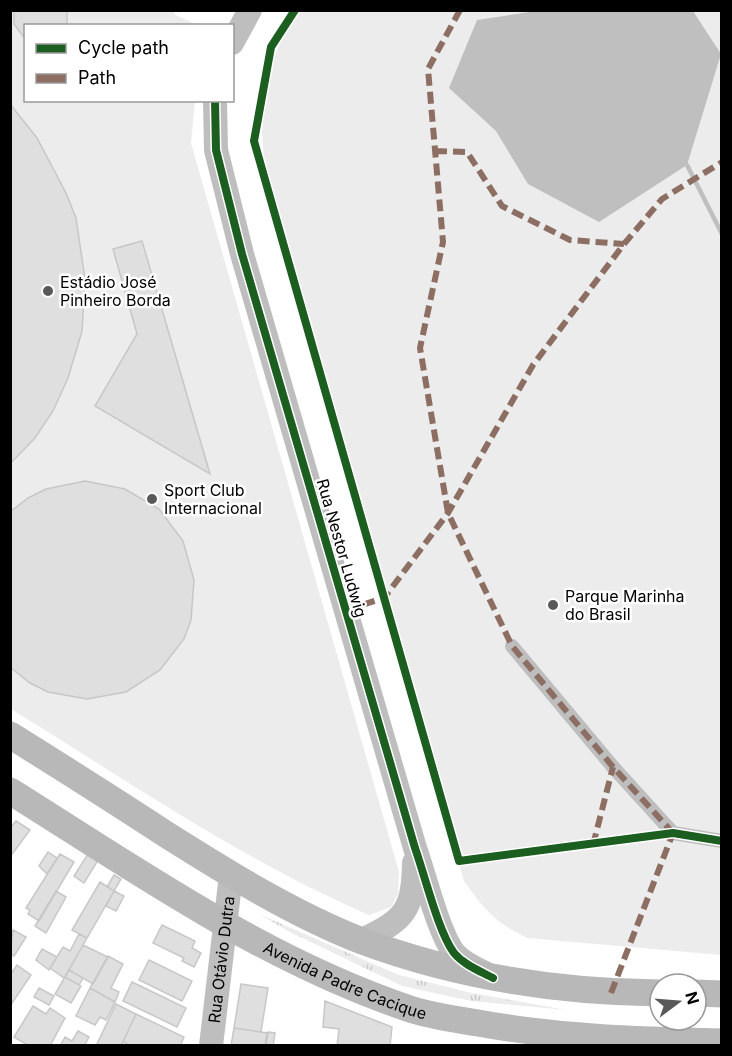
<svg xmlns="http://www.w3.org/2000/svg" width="732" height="1056" viewBox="0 0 732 1056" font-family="Inter,sans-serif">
<defs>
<pattern id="grass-tufts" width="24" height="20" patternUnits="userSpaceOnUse" patternTransform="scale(1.5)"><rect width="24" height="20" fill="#ececec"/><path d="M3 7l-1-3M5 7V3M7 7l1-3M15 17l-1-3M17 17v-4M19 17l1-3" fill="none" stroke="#c9c9c9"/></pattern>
</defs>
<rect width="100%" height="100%" fill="#fff"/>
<path fill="url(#grass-tufts)" d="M 259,914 L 399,975 L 472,993 L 566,1010 L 471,1001 L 402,986 L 288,931 Z"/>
<path fill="#ececec" d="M 10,11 L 174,11 L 174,14 L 197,25 L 26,26 L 26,100 L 195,101 L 191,143 L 399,872 L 398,894 L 391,907 L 369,915 C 242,860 128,781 11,709 Z
M 296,11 L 721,11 L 721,955 L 528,938 C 495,923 484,909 464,881 L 305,329 L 265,171 L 262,133 L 268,75 L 282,37 Z"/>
<path fill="#bfbfbf" d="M 536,11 L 693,11 L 721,54 L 687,165 L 599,222 L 528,184 L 496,131 L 449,88 L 477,20 Z"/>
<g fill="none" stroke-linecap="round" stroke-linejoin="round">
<path stroke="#bfbfbf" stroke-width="4.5" d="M 687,165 L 722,234"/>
</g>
<path fill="#dfdfdf" stroke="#c7c7c7" stroke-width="1.5" d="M 14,10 L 67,10 L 67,26 L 26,26 L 26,40 L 14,24 Z
M 10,104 L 37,138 L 66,193 L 76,218 L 85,279 L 82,331 L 68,378 L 53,411 L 35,438 L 10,464 Z
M 142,241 L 210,474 L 95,406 L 137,334 L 113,249 Z
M 85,481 L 125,489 L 159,509 L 183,541 L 194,580 L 191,620 L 184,639 L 160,670 L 126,692 L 87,699 L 48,692 L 30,683 L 10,667 L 10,512 L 28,498 L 46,489 Z
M 16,821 L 30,830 L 10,857 L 10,828 Z
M 90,851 L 100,857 L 84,883 L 74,876 Z
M 48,852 L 57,858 L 47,874 L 39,866 Z
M 60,854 L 74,862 L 39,921 L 28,914 L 30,910 L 26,908 Z
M 114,875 L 121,879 L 114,891 L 107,887 Z
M 100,882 L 114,891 L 87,938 L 72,930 Z
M 56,891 L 66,897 L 46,933 L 35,926 Z
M 114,891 L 124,896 L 116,911 L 106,906 Z
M 162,925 L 195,941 L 192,948 L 201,953 L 194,967 L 182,961 L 184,958 L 153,943 Z
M 13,930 L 26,937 L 14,956 L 10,954 Z
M 79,934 L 87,938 L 64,978 L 50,968 L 63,947 L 70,951 Z
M 83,945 L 108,957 L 93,984 L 69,970 Z
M 42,949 L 57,957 L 49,970 L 36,960 Z
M 108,956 L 123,964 L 111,988 L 119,992 L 115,1002 L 90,988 Z
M 149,960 L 192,981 L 182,1001 L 139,980 Z
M 17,965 L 31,975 L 10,1006 L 10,975 Z
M 69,970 L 83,978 L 79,985 L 65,977 Z
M 65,977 L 81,986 L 71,1003 L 55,994 Z
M 132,982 L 186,1008 L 177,1027 L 123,1001 Z
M 241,984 L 268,988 L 261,1032 L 234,1028 Z
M 39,988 L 54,996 L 49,1005 L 34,997 Z
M 90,988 L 115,1002 L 106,1020 L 100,1017 L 95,1025 L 76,1016 Z
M 325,1001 L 392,1027 L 390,1046 L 337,1046 L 339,1029 L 323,1027 Z
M 116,1004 L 136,1014 L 123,1042 L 121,1046 L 96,1046 Z
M 33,1006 L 46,1014 L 50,1008 L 65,1018 L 50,1046 L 29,1046 L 14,1037 Z
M 136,1014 L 184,1037 L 180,1046 L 131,1046 L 123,1042 Z
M 234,1028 L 267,1033 L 265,1046 L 231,1046 Z
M 78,1031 L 89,1037 L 84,1046 L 60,1046 L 65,1037 L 72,1041 Z
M 268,1032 L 275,1033 L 273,1046 L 266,1046 Z"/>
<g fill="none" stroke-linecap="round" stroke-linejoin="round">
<path stroke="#bebebe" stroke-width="14" d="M 512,646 L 613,767 L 673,833 L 722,841"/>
<g stroke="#bebebe" stroke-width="24">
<path d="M 232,43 L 250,10"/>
<path d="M 215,100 L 216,150 L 242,254 L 415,848 C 425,876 438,931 454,953 C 462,962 474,968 485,973"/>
<path d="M 362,940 C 405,920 413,910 414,863"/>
<path id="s1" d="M 211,1046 L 231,875"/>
</g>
<g stroke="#b8b8b8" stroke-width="27">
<path d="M 10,735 C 63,768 115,801 167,835 C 229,874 293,914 362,941 C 456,976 560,992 660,993"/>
<path id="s2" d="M 10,791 C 138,871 263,959 407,1008 C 429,1016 455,1019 478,1023 C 559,1038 639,1040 722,1042"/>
<path d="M 696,993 L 722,994"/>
</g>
<path stroke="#8d6e63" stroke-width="6" stroke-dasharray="12 6" stroke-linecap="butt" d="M 460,10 L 428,69 L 443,242 L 420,348 L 448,513 L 512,646 L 613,767 L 673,833 L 677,834
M 435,151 L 467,152 L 502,206 L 570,240 L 624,244
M 346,610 L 384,598 L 448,513 L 533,365 L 624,244 L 662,199 L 722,162
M 593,845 L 613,767
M 611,993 L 673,833"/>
<defs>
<path id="cycleway" d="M 295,10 L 271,47 L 254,141 L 459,861 L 673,833 L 722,841
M 215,100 L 216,150 L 242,254 L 415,848 C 425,876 438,931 454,953 C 464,965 480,971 493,978"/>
</defs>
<use href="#cycleway" stroke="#fff" stroke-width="11"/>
<use href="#cycleway" stroke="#1b5e20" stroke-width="8"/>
</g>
<g fill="#595959" stroke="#fff" stroke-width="2">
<circle cx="48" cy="291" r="6"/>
<circle cx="152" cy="499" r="6"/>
<circle cx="553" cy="605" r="6"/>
</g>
<g text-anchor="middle" stroke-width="5" stroke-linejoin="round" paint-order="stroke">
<g font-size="16" fill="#000" stroke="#fff" text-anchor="start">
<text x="60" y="288">Estádio José<tspan x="60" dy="18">Pinheiro Borda</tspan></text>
<text x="164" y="496">Sport Club<tspan x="164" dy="18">Internacional</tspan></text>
<text x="565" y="602">Parque Marinha<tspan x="565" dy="18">do Brasil</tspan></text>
</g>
<g font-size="16" fill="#000" stroke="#fff">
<text transform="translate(342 548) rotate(74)" y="6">Rua Nestor Ludwig</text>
<text dy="6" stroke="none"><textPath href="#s1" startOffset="87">Rua Otávio Dutra</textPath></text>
<text dy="6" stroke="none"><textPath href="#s2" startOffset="386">Avenida Padre Cacique</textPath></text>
</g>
</g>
<rect width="732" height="1056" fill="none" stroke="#000000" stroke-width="24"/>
<rect x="24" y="24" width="210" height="78" fill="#ffffff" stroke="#999999" stroke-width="1.5"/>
<rect x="36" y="44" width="30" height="9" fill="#1b5e20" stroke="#999999" stroke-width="1.5"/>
<text x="78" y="54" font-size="18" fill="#000000">Cycle path</text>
<rect x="36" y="74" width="30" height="9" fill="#8d6e63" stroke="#999999" stroke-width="1.5"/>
<text x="78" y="84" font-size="18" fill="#000000">Path</text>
<g transform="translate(678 1002) rotate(74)"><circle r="28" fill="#ffffff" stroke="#999999" stroke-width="1.5"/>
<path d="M0-4.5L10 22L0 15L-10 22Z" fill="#595959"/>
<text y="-9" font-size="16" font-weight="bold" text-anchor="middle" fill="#000000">N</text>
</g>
</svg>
